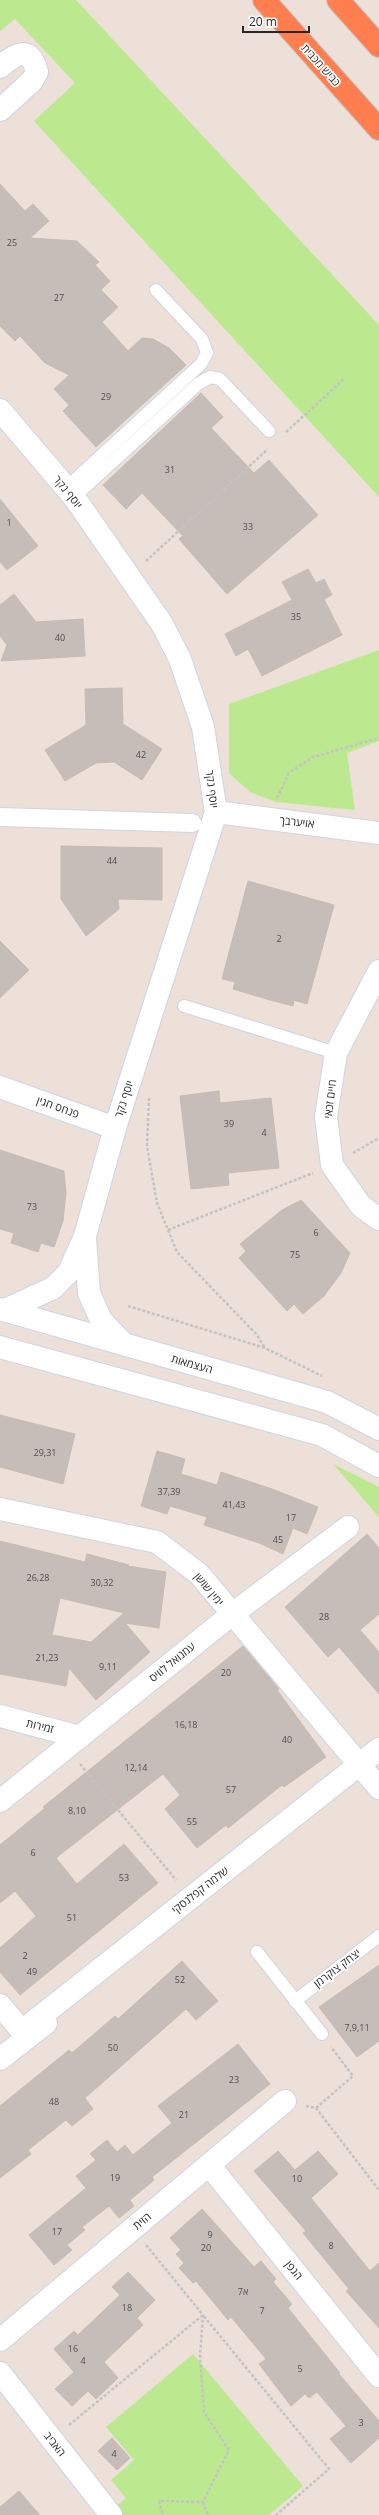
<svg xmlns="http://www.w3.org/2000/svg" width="379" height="2515" font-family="'Open Sans','Noto Sans Hebrew',sans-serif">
<rect width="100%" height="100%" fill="#ece0d8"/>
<path fill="#bce88f" d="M 0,0 L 76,0 L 379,325 L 379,497 L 34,121 L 75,83 L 15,19 L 0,31 Z
M 379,650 L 379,741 L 347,753 L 355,810 L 276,802 L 250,792 L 229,773 L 229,704 Z
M 333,1464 L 379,1487 L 379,1517 Z
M 193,2354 L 303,2486 L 269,2515 L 117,2515 L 112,2510 L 126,2498 L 111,2480 L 134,2460 L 106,2427 Z"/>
<path fill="#c7bdb8" stroke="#c7bcb2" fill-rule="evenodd" d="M 0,184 L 25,211 L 33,204 L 49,221 L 30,238 L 77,241 L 99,262 L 95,265 L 110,281 L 101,290 L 118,307 L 102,322 L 128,351 L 142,338 L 153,339 L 169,348 L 186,365 L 96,447 L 63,411 L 69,405 L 54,389 L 69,375 L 45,363 L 20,336 L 15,341 L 0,326 Z
M 201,393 L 223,417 L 211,428 L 254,473 L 269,460 L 318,515 L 227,594 L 179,539 L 183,536 L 142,493 L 126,509 L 103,485 Z
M 0,499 L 38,546 L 7,570 L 0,562 Z
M 308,569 L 316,583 L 324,579 L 332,595 L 324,599 L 342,635 L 262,676 L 248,649 L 236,656 L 225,634 L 292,600 L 282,582 Z
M 14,594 L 36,622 L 83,619 L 85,656 L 1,661 L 7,645 L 0,636 L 0,605 Z
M 122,688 L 123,724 L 162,749 L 142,780 L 114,762 L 96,763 L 65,781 L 45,750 L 86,725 L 85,689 Z
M 61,846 L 162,848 L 162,900 L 118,899 L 119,909 L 86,936 L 61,899 Z
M 248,881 L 334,905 L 307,1004 L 294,1000 L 293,1006 L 270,1000 L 233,989 L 235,982 L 222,979 Z
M 0,941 L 29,970 L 0,998 Z
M 219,1091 L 220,1103 L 271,1098 L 279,1168 L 228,1173 L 229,1185 L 191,1189 L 180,1096 Z
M 0,1150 L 64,1171 L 66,1193 L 63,1221 L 54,1247 L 41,1243 L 38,1252 L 11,1243 L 14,1233 L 0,1229 Z
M 301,1200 L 350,1253 L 341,1273 L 324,1296 L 303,1314 L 294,1304 L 287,1311 L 239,1258 L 246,1251 L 240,1244 L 282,1210 Z
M 0,1415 L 75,1434 L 63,1484 L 0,1467 Z
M 157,1451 L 185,1459 L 181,1474 L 217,1485 L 221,1472 L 272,1489 L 318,1507 L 307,1534 L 293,1528 L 283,1554 L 259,1543 L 204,1525 L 207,1517 L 170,1506 L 167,1514 L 141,1506 Z
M 367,1534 L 379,1548 L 379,1614 L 360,1630 L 379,1652 L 379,1694 L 339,1647 L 328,1657 L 285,1607 Z
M 0,1541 L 85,1562 L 87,1554 L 129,1565 L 128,1566 L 166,1572 L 159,1628 L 125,1623 L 150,1652 L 96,1700 L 69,1668 L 66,1686 L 0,1674 ZM 60,1598 L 124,1613 L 91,1642 L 52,1635 Z
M 243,1646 L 279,1689 L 277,1690 L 326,1757 L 284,1787 L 282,1785 L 228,1828 L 226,1825 L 197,1848 L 165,1809 L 180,1795 L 163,1774 L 56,1858 L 77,1884 L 124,1844 L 158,1883 L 20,1995 L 0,1972 L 0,1948 L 36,1916 L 15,1891 L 0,1903 L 0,1845 L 45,1808 L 43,1807 Z
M 182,1961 L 218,2001 L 196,2020 L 186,2009 L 85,2098 L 93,2109 L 72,2126 L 66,2120 L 28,2150 L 31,2154 L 0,2178 L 0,2106 L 69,2050 L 72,2053 L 115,2016 L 118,2019 Z
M 379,1965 L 379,2041 L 357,2057 L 319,2007 Z
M 238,2044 L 270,2084 L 152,2177 L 154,2180 L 130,2200 L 134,2206 L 119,2218 L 109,2206 L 82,2227 L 85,2230 L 67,2245 L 72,2250 L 54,2265 L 29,2235 L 86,2188 L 76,2176 L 96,2160 L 90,2154 L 107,2140 L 117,2152 L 125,2145 L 133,2155 L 172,2123 L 158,2106 Z
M 278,2151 L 295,2170 L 318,2151 L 338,2174 L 311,2198 L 370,2271 L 379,2263 L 379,2328 L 346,2291 L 349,2289 L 303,2233 L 306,2231 L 254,2171 Z
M 202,2209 L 254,2267 L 261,2261 L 276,2279 L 273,2282 L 292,2304 L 288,2308 L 340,2373 L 339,2374 L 379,2421 L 379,2438 L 351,2463 L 330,2439 L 346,2426 L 317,2392 L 309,2398 L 305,2394 L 291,2406 L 259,2364 L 266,2359 L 231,2317 L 228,2320 L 196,2281 L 193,2283 L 179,2268 L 184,2263 L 176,2254 L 181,2250 L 170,2238 Z
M 128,2272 L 155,2300 L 137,2318 L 143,2325 L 104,2362 L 118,2378 L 96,2399 L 88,2391 L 72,2406 L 55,2389 L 74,2372 L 54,2349 L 74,2331 L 78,2335 L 120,2295 L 112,2287 Z
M 112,2438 L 130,2458 L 117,2470 L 98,2451 Z
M 19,2491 L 40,2515 L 0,2515 L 0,2507 Z"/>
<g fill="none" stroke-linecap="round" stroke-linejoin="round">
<defs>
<path id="service" d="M 66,488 L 201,364 L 207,353 L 202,339 L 156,290
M 74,497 L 198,384 L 210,377 L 220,379 L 269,431
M 184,1006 L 336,1053
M 257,1952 L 322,2034
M 295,2001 L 379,1936"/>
<path id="pedestrian" d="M 0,817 L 192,823"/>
<path id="minor" d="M 0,67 C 16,53 30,45 37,72 L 32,81 L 0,110
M 0,410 L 74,497 L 162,624 L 180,659 L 203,727 L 216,812 L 115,1128 L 85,1236 L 69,1272 L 53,1288 L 5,1310
M 216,812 L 379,833
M 379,971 L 336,1053 L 326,1117 L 332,1165 L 361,1206 L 379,1219
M 0,1087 L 115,1128
M 85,1239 L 89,1293 L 101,1320 L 124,1344
M 0,1509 L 157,1542 L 199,1574 L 379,1788
M 0,1716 L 80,1737
M 0,1801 L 231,1615 L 348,1527
M 0,2005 L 22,2031
M 0,2059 L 46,2023
M 209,2165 L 379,2376
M 0,2340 L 285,2101"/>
<path id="tertiary" d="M 22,2031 L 379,1749
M 0,2373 L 111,2515"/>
<path id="secondary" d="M 0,1309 L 327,1402 L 379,1429
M 0,1347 L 322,1435 L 379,1466"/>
<path id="motorway" d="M 264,0 L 379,129
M 338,0 L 379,46"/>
</defs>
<use href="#service" stroke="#cdd5e3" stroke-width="14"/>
<use href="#pedestrian" stroke="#cdd5e3" stroke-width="20"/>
<use href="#minor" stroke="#cdd5e3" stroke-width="24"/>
<use href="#tertiary" stroke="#cdd5e3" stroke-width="24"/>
<use href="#secondary" stroke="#cdd5e3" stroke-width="24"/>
<use href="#motorway" stroke="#c3c3c3" stroke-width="24"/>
<path stroke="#c3c3c3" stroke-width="2.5" stroke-dasharray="3 2" stroke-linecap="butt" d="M 286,432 L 345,378
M 146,561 L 268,449
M 277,798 L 289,773 L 313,757 L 379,738
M 149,1098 L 147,1146 L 157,1203 L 177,1252 L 257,1335 L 265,1348
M 353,1153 L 379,1138
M 168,1230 L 313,1173
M 128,1306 L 265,1348 L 322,1376
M 80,1764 L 176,1880
M 306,2106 L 316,2108 L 379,2190
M 316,2108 L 353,2076 L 331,2047
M 146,2245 L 203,2315 L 200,2356 L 204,2412 L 229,2450 L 203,2502 L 159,2501 L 163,2515
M 69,2425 L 203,2315 L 329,2469 L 276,2515
M 203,2502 L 208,2515"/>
<use href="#service" stroke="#fff" stroke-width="12"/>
<use href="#pedestrian" stroke="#fff" stroke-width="18"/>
<use href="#minor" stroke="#fff" stroke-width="22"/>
<use href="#tertiary" stroke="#fff" stroke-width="22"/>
<use href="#secondary" stroke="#fff" stroke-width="22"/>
<use href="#motorway" stroke="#ff7e50" stroke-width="22"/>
</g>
<g text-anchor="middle" stroke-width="3.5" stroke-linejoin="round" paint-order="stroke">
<g font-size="9" fill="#504d4c">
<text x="12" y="246">25</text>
<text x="59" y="301">27</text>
<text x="106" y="400">29</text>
<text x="170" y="473">31</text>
<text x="9" y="526">1</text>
<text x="248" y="530">33</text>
<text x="296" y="620">35</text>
<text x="60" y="641">40</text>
<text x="141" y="758">42</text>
<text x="112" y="864">44</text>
<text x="279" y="942">2</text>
<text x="229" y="1127">39</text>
<text x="264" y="1136">4</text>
<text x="32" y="1210">73</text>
<text x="316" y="1236">6</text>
<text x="295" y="1258">75</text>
<text x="45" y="1456">29,31</text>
<text x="169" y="1495">37,39</text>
<text x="234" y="1508">41,43</text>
<text x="291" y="1521">17</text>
<text x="278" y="1543">45</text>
<text x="38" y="1581">26,28</text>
<text x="102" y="1586">30,32</text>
<text x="324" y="1620">28</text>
<text x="47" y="1661">21,23</text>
<text x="108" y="1670">9,11</text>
<text x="226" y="1676">20</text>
<text x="186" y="1728">16,18</text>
<text x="287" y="1743">40</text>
<text x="136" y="1771">12,14</text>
<text x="231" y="1793">57</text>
<text x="77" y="1814">8,10</text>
<text x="192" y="1825">55</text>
<text x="33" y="1856">6</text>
<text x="124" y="1881">53</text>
<text x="72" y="1921">51</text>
<text x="25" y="1959">2</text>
<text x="32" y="1975">49</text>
<text x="180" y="1983">52</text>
<text x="357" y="2031">7,9,11</text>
<text x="113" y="2051">50</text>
<text x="234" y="2083">23</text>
<text x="54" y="2105">48</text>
<text x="184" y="2118">21</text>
<text x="115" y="2181">19</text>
<text x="297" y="2182">10</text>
<text x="57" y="2235">17</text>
<text x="210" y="2238">9</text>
<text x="331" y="2249">8</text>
<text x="206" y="2251">20</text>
<text x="243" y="2295">7א</text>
<text x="127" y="2311">18</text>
<text x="262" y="2314">7</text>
<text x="73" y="2352">16</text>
<text x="83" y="2364">4</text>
<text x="300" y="2372">5</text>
<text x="361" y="2426">3</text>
<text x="114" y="2457">4</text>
</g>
<g font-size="11" fill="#282828" stroke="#fff">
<text transform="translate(321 65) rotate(48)" y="4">כביש מכבית</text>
<text transform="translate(68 492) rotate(51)" y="4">יוסף נקר</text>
<text transform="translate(212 789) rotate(83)" y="4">יוסף נקר</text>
<text transform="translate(297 822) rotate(7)" y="4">אויערבך</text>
<text transform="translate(124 1099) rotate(-72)" y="4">יוסף נקר</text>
<text transform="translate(330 1099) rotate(-83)" y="4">חיים זכאי</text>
<text transform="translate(58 1107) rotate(20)" y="4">פנחס חגין</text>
<text transform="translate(192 1364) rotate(16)" y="4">העצמאות</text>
<text transform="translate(209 1589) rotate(50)" y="4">ימין שושן</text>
<text transform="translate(172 1662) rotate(-39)" y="4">עמנואל לוויס</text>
<text transform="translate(40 1726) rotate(14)" y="4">זמירות</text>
<text transform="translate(200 1890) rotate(-38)" y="4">שלמה קפלנסקי</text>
<text transform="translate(337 1968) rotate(-37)" y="4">יצחק צוקרמן</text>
<text transform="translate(142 2221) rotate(-40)" y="4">הזית</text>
<text transform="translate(294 2270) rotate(51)" y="4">הגפן</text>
<text transform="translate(55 2444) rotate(52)" y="4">האביב</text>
</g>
</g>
<path d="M243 26v6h66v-6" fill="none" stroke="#282828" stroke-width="2"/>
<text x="249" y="26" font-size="12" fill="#282828" stroke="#ffffff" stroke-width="3" paint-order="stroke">20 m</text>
</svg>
